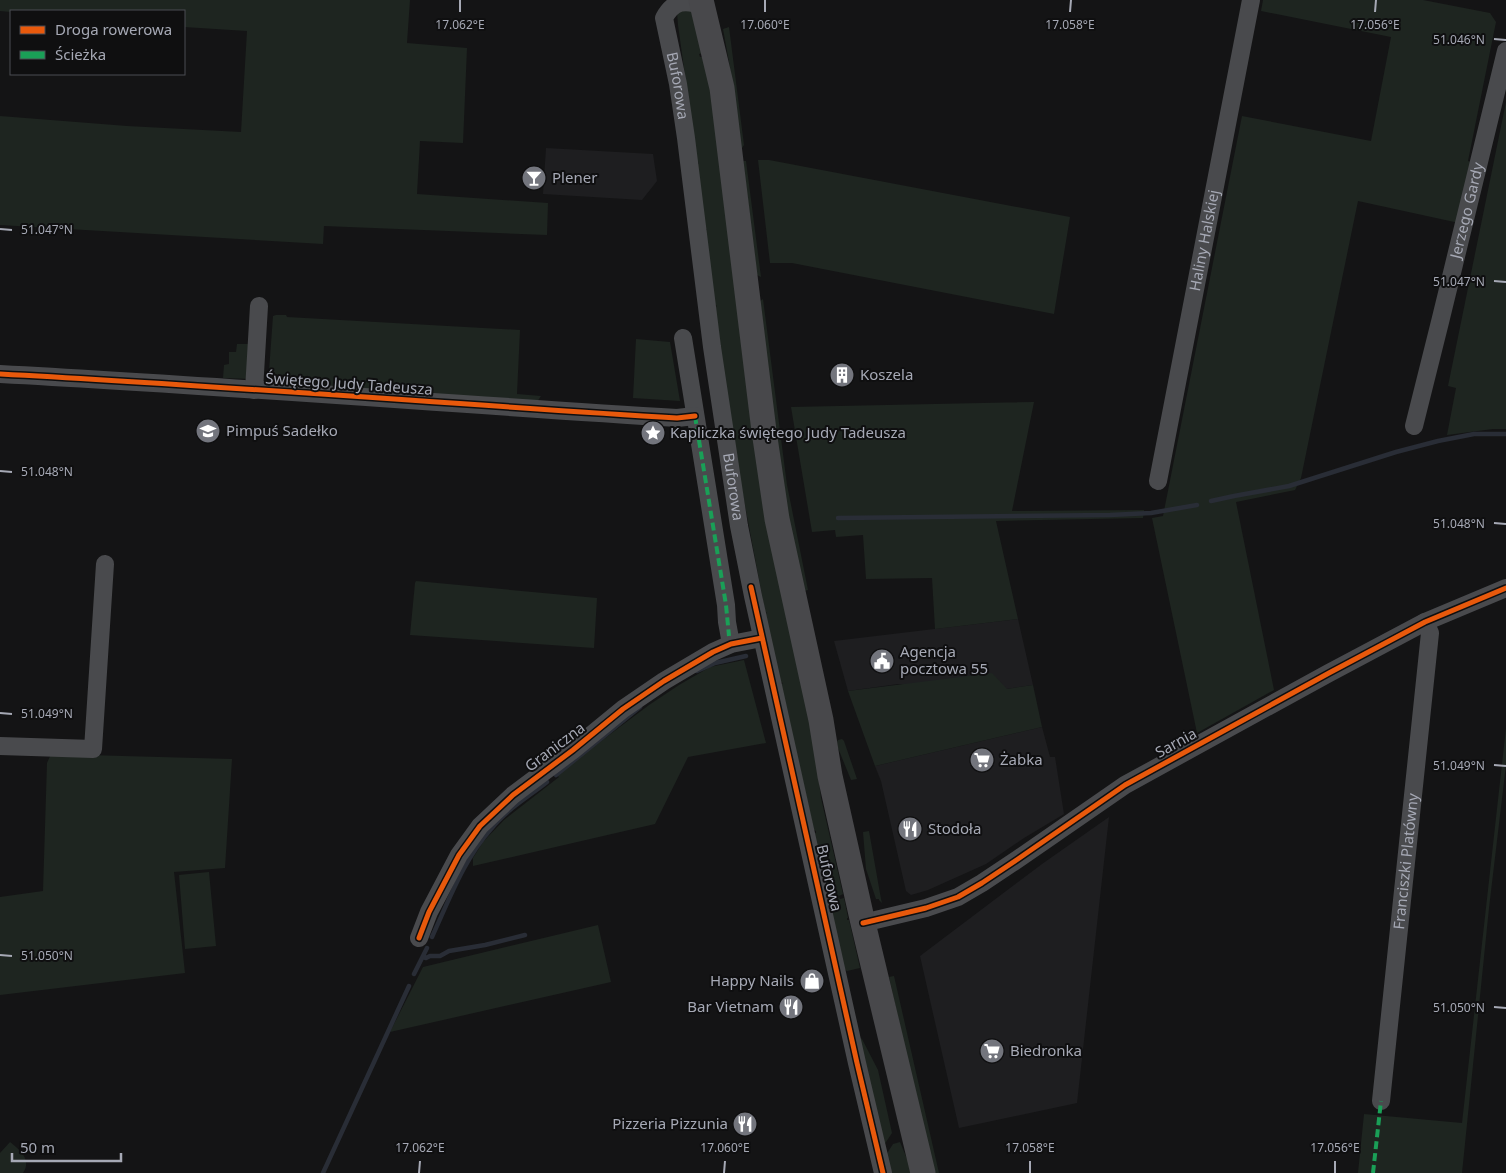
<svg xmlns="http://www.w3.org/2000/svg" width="1506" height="1173" font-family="'Noto Sans',sans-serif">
<rect width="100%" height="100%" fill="#141415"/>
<path fill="#1e1e20" d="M 546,148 L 653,154 L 657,181 L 642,200 L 543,194 Z
M 1018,619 L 1033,685 L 1007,689 L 898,684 L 848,691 L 834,641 Z
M 1042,727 L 1050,757 L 1055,757 L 1064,814 L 1024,838 L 986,864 L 928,890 L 911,895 L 906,891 L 881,781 L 875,766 Z
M 1109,817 L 1077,1103 L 959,1128 L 920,956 L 1042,864 Z"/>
<path fill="#1e2520" d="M 0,0 L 410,0 L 407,43 L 467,48 L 463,143 L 420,141 L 417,194 L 548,203 L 547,235 L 324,226 L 323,244 L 0,225 L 0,116 L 127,126 L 241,132 L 247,31 L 184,27 L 184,11 L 11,12 L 0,11 Z
M 1263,0 L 1423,0 L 1490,13 L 1496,22 L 1468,161 L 1474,163 L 1459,223 L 1358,201 L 1301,478 L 1295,490 L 1236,502 L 1274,690 L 1197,733 L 1152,518 L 1163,516 L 1242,116 L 1371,141 L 1391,37 L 1261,11 Z
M 690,8 L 703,53 L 699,54 L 700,57 L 704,57 L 708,77 L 816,757 L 821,798 L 843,894 L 839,896 L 840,899 L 844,898 L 848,918 L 847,918 L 847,920 L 849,920 L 860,968 L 847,971 L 844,969 L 831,907 L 832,906 L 831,905 L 814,833 L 816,833 L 816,831 L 814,830 L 781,685 L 783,683 L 780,682 L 765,614 L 767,613 L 765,611 L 736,458 L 738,457 L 735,455 L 715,307 L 717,306 L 714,304 L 705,232 L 707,229 L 705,229 L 697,165 L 699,163 L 697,162 L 678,25 L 677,12 Z
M 729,27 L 744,145 L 742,148 L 740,148 L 729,62 L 723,29 Z
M 1506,102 L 1506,429 L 1493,429 L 1447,435 L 1456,388 L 1448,386 Z
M 758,160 L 769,160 L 1070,217 L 1054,314 L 792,263 L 770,263 Z
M 743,161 L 746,161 L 761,277 L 757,275 Z
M 763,299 L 787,485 L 808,590 L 804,591 L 782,486 L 760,301 Z
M 276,315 L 286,315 L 287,317 L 520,330 L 517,394 L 541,396 L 537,402 L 268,385 L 273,316 Z
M 636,339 L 670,342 L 680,401 L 633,398 Z
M 237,344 L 253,344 L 251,379 L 223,378 L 224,365 L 229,364 L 229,352 L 236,352 Z
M 1034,402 L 1012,511 L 1144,510 L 1143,518 L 996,521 L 1018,619 L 935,629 L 932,578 L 866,579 L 863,535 L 836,537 L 835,530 L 812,532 L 791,407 Z
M 416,581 L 597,598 L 594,648 L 410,635 L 415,583 Z
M 744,660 L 766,743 L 688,757 L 655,824 L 473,866 L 473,858 L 483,842 L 504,820 L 559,777 L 556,775 L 649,705 L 679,685 L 710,667 Z
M 992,673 L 1007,689 L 1033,685 L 1042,727 L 875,766 L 848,691 Z
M 1506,728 L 1506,765 L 1489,908 L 1462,1173 L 1358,1173 L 1364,1114 L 1462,1123 Z
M 842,739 L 844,741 L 857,779 L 851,780 L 838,748 L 837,742 L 838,740 Z
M 51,754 L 232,759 L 225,868 L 174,872 L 185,973 L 0,995 L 0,897 L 43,891 L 47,763 Z
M 869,831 L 881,899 L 882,903 L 879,900 L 879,899 L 876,899 L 866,869 L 863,832 Z
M 209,872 L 216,946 L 185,949 L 179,875 Z
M 598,925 L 611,982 L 390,1032 L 423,967 Z
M 894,976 L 939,1173 L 933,1173 L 889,977 Z
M 859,1037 L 862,1039 L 878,1070 L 892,1133 L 884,1145 Z
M 10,1142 C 20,1150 32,1160 23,1173 L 0,1173 L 0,1153 Z
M 900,1142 L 913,1173 L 891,1173 L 886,1155 L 893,1144 Z"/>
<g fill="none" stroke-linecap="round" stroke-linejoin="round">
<path stroke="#292d36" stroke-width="4.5" d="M 1211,501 L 1234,496 L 1289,486 L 1396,452 L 1438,441 L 1474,434 L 1506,434
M 838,518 L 1110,515 L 1151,513 L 1197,505
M 697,671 L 715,663 L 746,656
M 556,775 L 640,707
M 432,937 C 449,900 464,859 491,829 C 506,810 528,797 547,782
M 423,957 L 426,958 L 430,956 L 440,956 L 449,951 L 485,945 L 525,935
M 414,974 L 427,948
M 323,1173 L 409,986"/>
<g stroke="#494a4d" stroke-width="18">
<path id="s1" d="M 703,5 C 684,0 674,0 664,18 L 678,84 L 686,138 L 712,347 L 739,526 L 753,596 L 857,1063 L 883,1173"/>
<path d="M 683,338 L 726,605 L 727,622 L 731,644"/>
<path d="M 0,374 C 226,386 451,404 677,418 L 695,416"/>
<path d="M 254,390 L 259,306"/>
<path id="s2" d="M 1414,426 L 1440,322 L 1506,51"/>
<path id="s3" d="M 1158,481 L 1251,0"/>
<path d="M 0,746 L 93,749 L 105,564"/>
<path d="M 863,923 L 926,908 L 958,897 L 982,883 L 1018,859 L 1125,785 L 1329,673 L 1425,622 L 1506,588"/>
<path d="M 419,938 L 429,912 L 459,855 L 480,826 L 513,795 L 573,750 L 623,709 L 664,681 L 713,652 L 731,644 L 762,638"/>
<path id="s4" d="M 1381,1101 L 1430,633 L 1425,622"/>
</g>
<path stroke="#48484b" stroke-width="25" d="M 701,0 L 722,88 L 764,431 L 777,519 L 821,720 L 830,776 L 863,923 L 923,1173"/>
<path stroke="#1a9f57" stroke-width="4" stroke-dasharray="8 4" stroke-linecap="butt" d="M 695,416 L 726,605 L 729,636
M 1373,1173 L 1381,1101"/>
<defs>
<path id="cycleway" d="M 0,374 C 226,386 451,404 677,418 L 695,416
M 751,587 L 857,1063 L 883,1173
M 863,923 L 926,908 L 958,897 L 982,883 L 1018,859 L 1125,785 L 1329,673 L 1425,622 L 1506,588
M 419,938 L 429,912 L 459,855 L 480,826 L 513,795 L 573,750 L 623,709 L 664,681 L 713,652 L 731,644 L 762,638"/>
</defs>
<use href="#cycleway" stroke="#0f0f10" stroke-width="8"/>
<use href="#cycleway" stroke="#e8590c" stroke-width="5"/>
</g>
<path fill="none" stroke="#a6a9b5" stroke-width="2" d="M 460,12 L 460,0M 765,12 L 765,0M 1070,12 L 1071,0M 1375,12 L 1376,0M 1494,39 L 1506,40M 0,229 L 12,230M 1494,281 L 1506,282M 0,471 L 12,472M 1494,523 L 1506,524M 0,713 L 12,714M 1494,765 L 1506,766M 0,955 L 12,956M 1494,1007 L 1506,1008M 419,1173 L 420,1161M 724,1173 L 725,1161M 1030,1173 L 1030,1161M 1335,1173 L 1335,1161"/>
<defs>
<symbol id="bar-disc" viewBox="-11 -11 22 22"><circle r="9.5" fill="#73757d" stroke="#0f0f10"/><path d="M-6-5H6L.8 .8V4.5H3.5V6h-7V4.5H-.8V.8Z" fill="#fff"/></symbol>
<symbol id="building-disc" viewBox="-11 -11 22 22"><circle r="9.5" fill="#73757d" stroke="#0f0f10"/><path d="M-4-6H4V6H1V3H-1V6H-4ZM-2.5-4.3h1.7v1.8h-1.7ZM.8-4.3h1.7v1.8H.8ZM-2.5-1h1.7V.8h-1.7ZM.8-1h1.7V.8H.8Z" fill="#fff"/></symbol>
<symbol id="school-disc" viewBox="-11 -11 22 22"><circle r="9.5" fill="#73757d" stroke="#0f0f10"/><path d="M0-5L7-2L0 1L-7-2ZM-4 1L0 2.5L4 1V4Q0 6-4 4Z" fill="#fff"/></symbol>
<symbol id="sight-disc" viewBox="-11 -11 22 22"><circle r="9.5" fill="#73757d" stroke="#0f0f10"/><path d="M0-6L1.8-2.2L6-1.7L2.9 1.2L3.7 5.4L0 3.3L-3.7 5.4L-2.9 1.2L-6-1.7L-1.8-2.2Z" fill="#fff"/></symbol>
<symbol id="civic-disc" viewBox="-11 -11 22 22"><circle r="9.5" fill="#73757d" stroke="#0f0f10"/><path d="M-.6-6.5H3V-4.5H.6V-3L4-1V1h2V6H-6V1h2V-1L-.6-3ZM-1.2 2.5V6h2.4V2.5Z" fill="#fff"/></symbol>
<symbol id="supermarket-disc" viewBox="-11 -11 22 22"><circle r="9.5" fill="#73757d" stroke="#0f0f10"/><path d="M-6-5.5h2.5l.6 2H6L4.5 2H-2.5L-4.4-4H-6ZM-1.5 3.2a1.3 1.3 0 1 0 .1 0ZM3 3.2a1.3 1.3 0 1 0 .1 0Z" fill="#fff"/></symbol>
<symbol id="restaurant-disc" viewBox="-11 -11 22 22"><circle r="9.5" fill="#73757d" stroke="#0f0f10"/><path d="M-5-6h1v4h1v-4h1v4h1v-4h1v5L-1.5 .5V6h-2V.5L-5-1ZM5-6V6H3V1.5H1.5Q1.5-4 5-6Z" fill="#fff"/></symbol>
<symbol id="shop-disc" viewBox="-11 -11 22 22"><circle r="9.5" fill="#73757d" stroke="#0f0f10"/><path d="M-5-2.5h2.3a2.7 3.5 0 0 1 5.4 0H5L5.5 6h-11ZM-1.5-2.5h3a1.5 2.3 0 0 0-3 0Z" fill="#fff"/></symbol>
</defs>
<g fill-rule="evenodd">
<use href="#bar-disc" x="520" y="164" width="28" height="28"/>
<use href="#building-disc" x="828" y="361" width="28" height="28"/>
<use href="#school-disc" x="194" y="417" width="28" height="28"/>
<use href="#sight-disc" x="639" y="419" width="28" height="28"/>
<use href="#civic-disc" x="868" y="647" width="28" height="28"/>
<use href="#supermarket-disc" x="968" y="746" width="28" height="28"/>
<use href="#restaurant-disc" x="896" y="815" width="28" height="28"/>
<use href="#shop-disc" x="798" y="967" width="28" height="28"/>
<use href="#restaurant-disc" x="777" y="993" width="28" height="28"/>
<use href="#supermarket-disc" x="978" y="1037" width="28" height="28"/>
<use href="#restaurant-disc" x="731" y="1110" width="28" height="28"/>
</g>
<g text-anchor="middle" stroke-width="4" stroke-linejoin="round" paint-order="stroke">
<g font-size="15" fill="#a6a9b5" stroke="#0f0f10">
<text dy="5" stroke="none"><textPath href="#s1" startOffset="115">Buforowa</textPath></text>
<text dy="5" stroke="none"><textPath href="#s2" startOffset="222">Jerzego Gardy</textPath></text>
<text dy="5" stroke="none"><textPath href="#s3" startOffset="245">Haliny Halskiej</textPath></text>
<text transform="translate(349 384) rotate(4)" y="5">Świętego Judy Tadeusza</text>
<text dy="5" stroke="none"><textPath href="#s1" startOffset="520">Buforowa</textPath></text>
<text transform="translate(1176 743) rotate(-29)" y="5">Sarnia</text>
<text transform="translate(555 747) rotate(-37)" y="5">Graniczna</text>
<text dy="5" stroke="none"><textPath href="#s4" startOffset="241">Franciszki Platówny</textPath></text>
<text transform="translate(829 878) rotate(77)" y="5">Buforowa</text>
</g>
<g font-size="15" fill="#a6a9b5" stroke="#0f0f10" text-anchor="start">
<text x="552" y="183">Plener</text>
<text x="860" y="380">Koszela</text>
<text x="226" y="436">Pimpuś Sadełko</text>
<text x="670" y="438">Kapliczka świętego Judy Tadeusza</text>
<text x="900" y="657">Agencja<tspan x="900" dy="17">pocztowa 55</tspan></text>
<text x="1000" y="765">Żabka</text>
<text x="928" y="834">Stodoła</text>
<text x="794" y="986" text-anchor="end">Happy Nails</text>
<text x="774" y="1012" text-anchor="end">Bar Vietnam</text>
<text x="1010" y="1056">Biedronka</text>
<text x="728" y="1129" text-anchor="end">Pizzeria Pizzunia</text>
</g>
</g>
<g font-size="12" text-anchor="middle" fill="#a6a9b5" stroke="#0f0f10" stroke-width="4" stroke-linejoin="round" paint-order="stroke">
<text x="460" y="29">17.062°E</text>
<text x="765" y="29">17.060°E</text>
<text x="1070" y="29">17.058°E</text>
<text x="1375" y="29">17.056°E</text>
<text x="1459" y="44">51.046°N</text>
<text x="47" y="234">51.047°N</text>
<text x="1459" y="286">51.047°N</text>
<text x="47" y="476">51.048°N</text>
<text x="1459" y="528">51.048°N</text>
<text x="47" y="718">51.049°N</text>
<text x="1459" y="770">51.049°N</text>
<text x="47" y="960">51.050°N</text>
<text x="1459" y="1012">51.050°N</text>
<text x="420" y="1152">17.062°E</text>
<text x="725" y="1152">17.060°E</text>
<text x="1030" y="1152">17.058°E</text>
<text x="1335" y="1152">17.056°E</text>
</g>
<rect x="10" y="10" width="175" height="65" fill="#0f0f10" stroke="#4b4d52"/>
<rect x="20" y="26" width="25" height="8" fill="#e8590c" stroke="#4b4d52"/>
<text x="55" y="35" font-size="15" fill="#a6a9b5">Droga rowerowa</text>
<rect x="20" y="51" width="25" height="8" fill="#1a9f57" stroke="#4b4d52"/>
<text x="55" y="60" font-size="15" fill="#a6a9b5">Ścieżka</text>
<path d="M12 1153v8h109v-8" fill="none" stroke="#a6a9b5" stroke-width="2.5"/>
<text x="20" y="1153" font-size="15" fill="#a6a9b5" stroke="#0f0f10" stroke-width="4" paint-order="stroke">50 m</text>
</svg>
